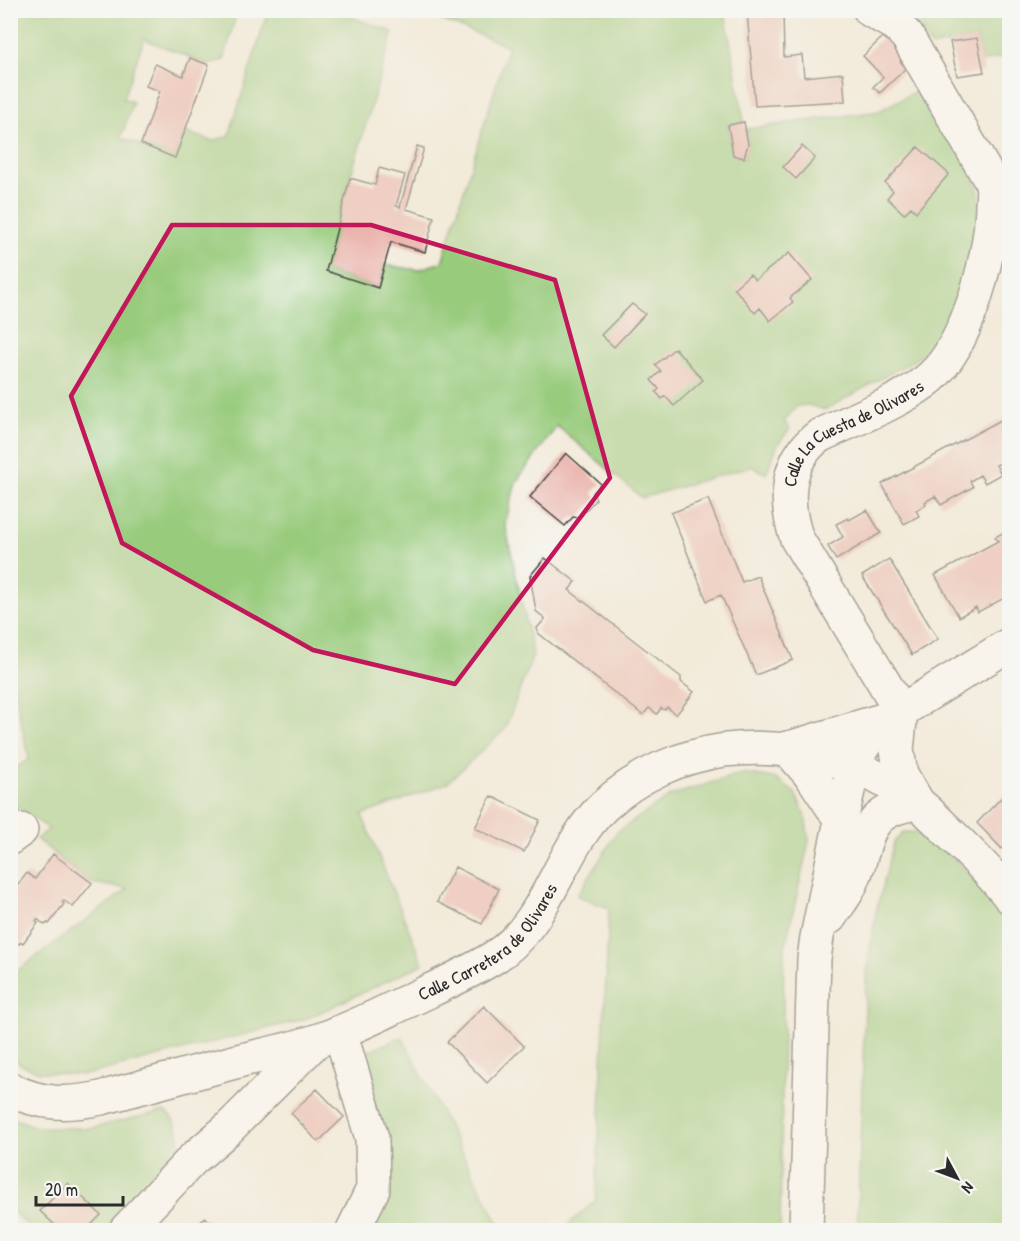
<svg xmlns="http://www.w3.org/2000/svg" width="1020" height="1241" font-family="'Patrick Hand',sans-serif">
<rect width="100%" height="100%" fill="#f6f6f2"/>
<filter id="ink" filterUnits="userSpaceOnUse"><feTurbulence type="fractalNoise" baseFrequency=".0167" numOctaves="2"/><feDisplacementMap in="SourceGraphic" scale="12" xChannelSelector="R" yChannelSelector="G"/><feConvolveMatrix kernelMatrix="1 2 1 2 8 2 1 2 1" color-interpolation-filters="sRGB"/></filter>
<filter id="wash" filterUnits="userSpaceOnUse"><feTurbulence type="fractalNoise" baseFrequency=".008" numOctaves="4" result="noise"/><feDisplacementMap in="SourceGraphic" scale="24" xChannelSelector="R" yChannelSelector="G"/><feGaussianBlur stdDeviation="1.35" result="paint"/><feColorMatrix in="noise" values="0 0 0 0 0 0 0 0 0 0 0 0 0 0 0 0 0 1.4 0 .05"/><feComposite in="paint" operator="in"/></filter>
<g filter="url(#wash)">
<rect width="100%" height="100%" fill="#f3ebda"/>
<path fill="#98cb7b" stroke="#627b53" stroke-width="1.5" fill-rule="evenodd" d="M 11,11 L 237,11 L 224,60 L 209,65 L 144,39 L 123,99 L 133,102 L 121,138 L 175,157 L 185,132 L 212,141 L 229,136 L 268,11 L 334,11 L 393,32 L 338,219 L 340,220 L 326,271 L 378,288 L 384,265 L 418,270 L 442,262 L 508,46 L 419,11 L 725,11 L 744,122 L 728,125 L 733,155 L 744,158 L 748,144 L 746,129 L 879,111 L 929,84 L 948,128 L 944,133 L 969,162 L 979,193 L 980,233 L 957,313 L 935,344 L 918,358 L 825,410 L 808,405 L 797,406 L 784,421 L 790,429 L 778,444 L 766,474 L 751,466 L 642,498 L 557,426 L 516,482 L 505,524 L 533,655 L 505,729 L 447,783 L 362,815 L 423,964 L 308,1018 L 85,1075 L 39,1072 L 20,1064 L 11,1056 L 10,976 L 128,889 L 92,883 L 36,839 L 49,829 L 16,806 L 11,810 L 11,771 L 29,759 L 10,671 ZM 632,304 L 645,314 L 614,347 L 602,335 Z
M 911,11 L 1009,11 L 1009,55 L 982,62 L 977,38 L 931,47 Z
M 742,773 L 774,778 L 795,793 L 805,815 L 809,841 L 784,952 L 780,1230 L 562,1230 L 596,1200 L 609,908 L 577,896 L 617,832 L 670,796 Z
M 904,832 L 916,832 L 930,844 L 937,841 L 990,896 L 1009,929 L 1009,1230 L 857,1230 L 866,977 L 876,912 L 894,842 Z
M 402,1037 L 502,1230 L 363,1230 L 358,1055 Z
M 164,1111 C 181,1122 179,1139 180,1157 L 113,1230 L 32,1230 L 11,1210 L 10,1117 L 40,1128 L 91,1128 Z"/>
<g id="blocks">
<path fill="#eaaea6" d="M 783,10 L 784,57 L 802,55 L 804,77 L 843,73 L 845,101 L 755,106 L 747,12 Z
M 887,33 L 908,55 L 900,61 L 906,68 L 880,93 L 873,87 L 883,77 L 863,56 Z
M 977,38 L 984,72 L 957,76 L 950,42 Z
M 190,58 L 209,65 L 175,158 L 141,144 L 160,91 L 146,86 L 155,64 L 183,76 Z
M 744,122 L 748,144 L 744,158 L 733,155 L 728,125 Z
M 417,146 L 424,148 L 406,209 L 434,217 L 425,252 L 391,242 L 378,288 L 326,271 L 350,178 L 375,185 L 379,168 L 405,175 L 396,206 L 400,207 Z
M 802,146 L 815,158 L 796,179 L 783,167 Z
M 918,147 L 949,174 L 916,212 L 911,207 L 904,214 L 887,198 L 893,191 L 885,183 Z
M 789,253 L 812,280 L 790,298 L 793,302 L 770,321 L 760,308 L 755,313 L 734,288 L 750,274 L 755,280 Z
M 632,304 L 645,314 L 614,347 L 601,335 Z
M 675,348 L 703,380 L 674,406 L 665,396 L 662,399 L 656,392 L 659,389 L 651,380 L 661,371 L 655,365 Z
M 1010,415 L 1010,449 L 1003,453 L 1007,460 L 996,465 L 1001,474 L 985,483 L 980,475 L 970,481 L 973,487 L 941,505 L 935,496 L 925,502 L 926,505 L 916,510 L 919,516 L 904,524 L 882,484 Z
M 566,453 L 601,484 L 593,493 L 596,499 L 579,518 L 573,517 L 565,526 L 530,497 Z
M 708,499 L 742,582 L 758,576 L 793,660 L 756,675 L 721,595 L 707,601 L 671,513 Z
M 867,510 L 881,533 L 836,560 L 828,546 L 843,537 L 836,524 L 848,518 L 849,520 Z
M 1010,529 L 1010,584 L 1007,585 L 1010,595 L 978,612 L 976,607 L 959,617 L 935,575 L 998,541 L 995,537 Z
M 545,558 L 576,582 L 569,590 L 681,677 L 681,682 L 694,692 L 676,715 L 667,707 L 665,710 L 661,708 L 657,714 L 649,708 L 643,715 L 538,633 L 537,628 L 545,619 L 536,611 L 530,576 Z
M 889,559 L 938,639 L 912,655 L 862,576 Z
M 1004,795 L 1008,798 L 1010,796 L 1010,842 L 1002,849 L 977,823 Z
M 491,796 L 540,820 L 524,852 L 475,828 Z
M 53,854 L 92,883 L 73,907 L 63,900 L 62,902 L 64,904 L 49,924 L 47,923 L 45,925 L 37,919 L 36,921 L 38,923 L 23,943 L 21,942 L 19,944 L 12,939 L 10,940 L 10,895 L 27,873 L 35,879 Z
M 455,867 L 499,889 L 482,924 L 437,902 Z
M 484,1006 L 524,1046 L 487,1083 L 447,1042 Z
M 317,1089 L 344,1117 L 318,1142 L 291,1113 Z
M 68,1183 L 101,1215 L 86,1230 L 60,1230 L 40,1211 Z
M 205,1217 L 219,1230 L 192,1230 Z"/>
</g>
</g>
<g filter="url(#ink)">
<use href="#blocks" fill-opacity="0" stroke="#494845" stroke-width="1.5"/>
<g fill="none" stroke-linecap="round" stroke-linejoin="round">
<defs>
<g id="minor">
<path d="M 870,10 L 896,25 L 907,36 L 993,185"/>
<path id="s1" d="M 901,711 L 797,539 C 784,502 785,461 819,436 C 854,419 894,405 925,382 C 962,355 982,283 989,239 C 992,222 992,203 993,185"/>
<path d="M 901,711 L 897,750 L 901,774 L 918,803"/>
<path d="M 787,748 L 813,778 L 841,820"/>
<path d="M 789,748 L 889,718"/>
<path d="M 10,838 L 21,830"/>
<path d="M 830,917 C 836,907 845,897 850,886 C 871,844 857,811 918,803"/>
<path d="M 340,1032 L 372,1138 L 373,1189 L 353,1230"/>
<path id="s2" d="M 10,1089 C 40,1105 68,1105 101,1098 C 148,1085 195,1073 242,1060 C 267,1054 292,1049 316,1041 C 347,1031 376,1016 406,1002 C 435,988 465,975 493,958 C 549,924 558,849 604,806 C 637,775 681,756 725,750 C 794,742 864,761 919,804 C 933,815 945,829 958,841 C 976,859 995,877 1010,897"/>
<path d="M 126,1230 L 193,1159 L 228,1129 L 314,1043"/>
<path d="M 806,1230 L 814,959 L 817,937 L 841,820 L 854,766 L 860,751 L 872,734 L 901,711 L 1010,644"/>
</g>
</defs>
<use href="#minor" stroke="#494845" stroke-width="36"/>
<use href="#minor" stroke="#fff" stroke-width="33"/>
</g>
</g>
<path d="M0 0H1020V1241H0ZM 172,225 L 371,225 L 555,280 L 610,478 L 455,684 L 313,650 L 122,543 L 71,396 Z" fill="#f3ebda" fill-opacity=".55" fill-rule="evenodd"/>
<path fill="none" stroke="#c2185b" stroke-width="4.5" stroke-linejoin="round" d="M 172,225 L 371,225 L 555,280 L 610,478 L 455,684 L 313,650 L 122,543 L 71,396 Z"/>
<g text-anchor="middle" stroke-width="6" stroke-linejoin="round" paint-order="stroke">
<g font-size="18" fill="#2b2b2b" stroke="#f6f6f2">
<text dy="6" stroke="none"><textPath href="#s1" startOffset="342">Calle La Cuesta de Olivares</textPath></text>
<text dy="6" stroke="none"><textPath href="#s2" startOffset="518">Calle Carretera de Olivares</textPath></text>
</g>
</g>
<rect width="1020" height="1241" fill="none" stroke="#f6f6f2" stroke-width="36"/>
<g transform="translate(957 1178) rotate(131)" stroke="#f6f6f2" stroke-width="4.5" paint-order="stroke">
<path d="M0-4.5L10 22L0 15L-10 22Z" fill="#2b2b2b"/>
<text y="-9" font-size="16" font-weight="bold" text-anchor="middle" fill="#2b2b2b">N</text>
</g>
<path d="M36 1196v9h87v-9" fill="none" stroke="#2b2b2b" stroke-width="3"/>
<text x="45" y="1196" font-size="18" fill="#2b2b2b" stroke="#f6f6f2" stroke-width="4.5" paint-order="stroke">20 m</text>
</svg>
